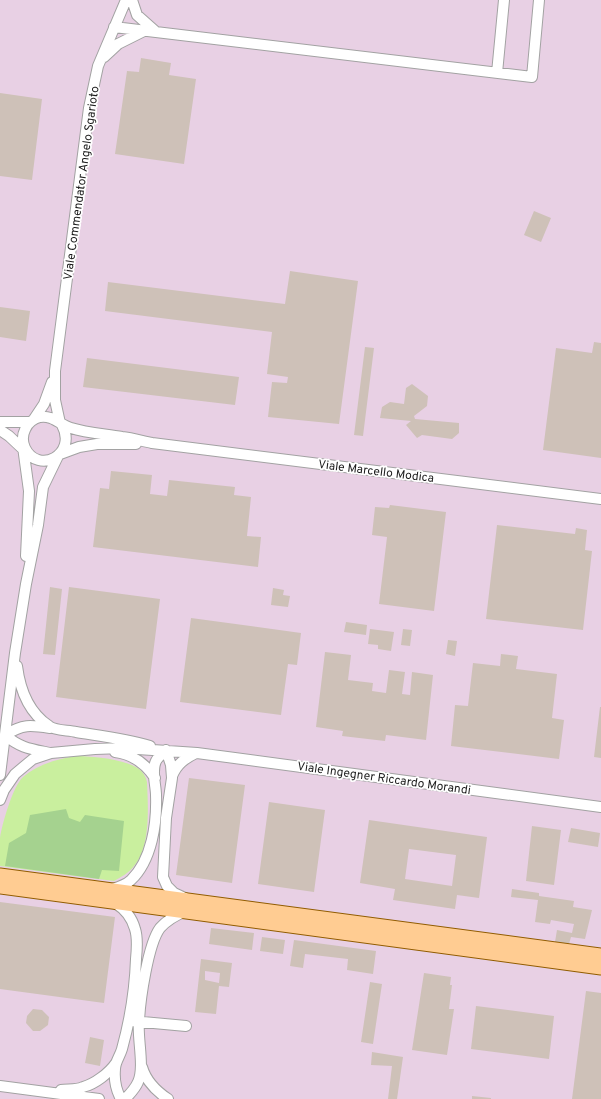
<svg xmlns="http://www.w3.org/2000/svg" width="601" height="1099" font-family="Overpass,sans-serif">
<rect width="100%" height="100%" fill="#eee8df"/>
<path fill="#e8d0e4" d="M 0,0 L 601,0 L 601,1099 L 0,1099 Z"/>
<path fill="#c9ef9e" d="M 75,756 C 92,756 125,759 139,769 C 143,772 146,777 147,782 C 148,806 151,847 134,866 C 129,873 121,877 114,881 L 0,866 C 0,856 0,847 0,838 C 2,824 13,786 23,777 C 37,765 57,759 75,756 Z"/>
<path fill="#a5d28f" d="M 66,809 L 69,818 L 80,822 L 85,815 L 124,821 L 119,871 L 102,870 L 99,879 L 5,866 L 9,843 L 26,833 L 30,815 Z"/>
<path fill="#cec1b8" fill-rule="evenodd" d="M 141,58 L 171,63 L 169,75 L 196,79 L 184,164 L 115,154 L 127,71 L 139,72 Z
M 0,93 L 42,99 L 32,180 L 0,176 Z
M 534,211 L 551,218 L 541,242 L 524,235 Z
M 290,271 L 358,281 L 339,424 L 268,417 L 272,382 L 287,383 L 288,377 L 267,374 L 272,332 L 105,311 L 108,282 L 285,304 Z
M 0,307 L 30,311 L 26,341 L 0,337 Z
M 594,342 L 601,343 L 601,458 L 543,450 L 556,348 L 592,353 Z
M 365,347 L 374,348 L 363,436 L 354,435 Z
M 87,358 L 239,377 L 235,405 L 83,387 Z
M 412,384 L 428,396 L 427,406 L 414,416 L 415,419 L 459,423 L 459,433 L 452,439 L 422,435 L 417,438 L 406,425 L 411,421 L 380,418 L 382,407 L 390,402 L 404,404 L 406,388 Z
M 111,471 L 152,475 L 150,494 L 167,496 L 169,480 L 235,487 L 234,495 L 251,497 L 247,536 L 261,537 L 258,567 L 93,547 L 100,488 L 109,489 Z
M 390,505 L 446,512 L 434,611 L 379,604 L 387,537 L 372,535 L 375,507 L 389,508 Z
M 497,525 L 575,534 L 576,528 L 587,530 L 585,550 L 592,551 L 583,630 L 486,619 Z
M 50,587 L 62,589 L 55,655 L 43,654 Z
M 69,587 L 160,599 L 146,709 L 56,697 Z
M 273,588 L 284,590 L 283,595 L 290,596 L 288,607 L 271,605 Z
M 191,618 L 301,633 L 297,665 L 288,664 L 281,715 L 180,702 Z
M 346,622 L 367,625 L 366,635 L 344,632 Z
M 370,629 L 394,632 L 391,651 L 378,649 L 378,645 L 368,644 Z
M 403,629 L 412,630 L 410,646 L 401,645 Z
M 448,640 L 457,641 L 455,656 L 446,654 Z
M 325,652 L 351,655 L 348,680 L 373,683 L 372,691 L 386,693 L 389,670 L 405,672 L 402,694 L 410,695 L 412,672 L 433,675 L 426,740 L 386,735 L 385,741 L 342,736 L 343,731 L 316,727 Z
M 501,654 L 518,656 L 516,669 L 557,674 L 552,718 L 564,720 L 559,759 L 451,746 L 455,705 L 468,706 L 473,663 L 500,666 Z
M 600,707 L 601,707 L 601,758 L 594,757 Z
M 189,778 L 245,785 L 232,883 L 176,875 Z
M 269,802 L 325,810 L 314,892 L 258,884 Z
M 369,820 L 487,837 L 479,898 L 457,895 L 455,909 L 393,900 L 395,889 L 360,883 ZM 409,849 L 456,855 L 452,886 L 405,879 Z
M 532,826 L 561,830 L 554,885 L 526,881 Z
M 571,828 L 600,833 L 598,847 L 568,842 Z
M 512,889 L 539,893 L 539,896 L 574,901 L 573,907 L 592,910 L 585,939 L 571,937 L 569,944 L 555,942 L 557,930 L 572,933 L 574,924 L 551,920 L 550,924 L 535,922 L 538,900 L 511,897 Z
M 0,902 L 115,917 L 104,1003 L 0,989 Z
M 211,928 L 254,933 L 252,950 L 209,944 Z
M 262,937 L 285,940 L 283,954 L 260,951 Z
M 294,940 L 376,951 L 373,974 L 347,970 L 348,959 L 305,954 L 303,968 L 290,966 Z
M 201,959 L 232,963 L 229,987 L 219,986 L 216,1014 L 195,1012 ZM 205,971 L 220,973 L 219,983 L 205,980 Z
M 424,973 L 451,977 L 450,985 L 452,985 L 449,1009 L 454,1009 L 447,1055 L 412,1050 Z
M 370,982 L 382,984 L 373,1044 L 361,1042 Z
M 586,991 L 601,993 L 601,1099 L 572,1099 Z
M 476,1006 L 554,1016 L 549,1059 L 471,1049 Z
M 33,1009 L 42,1010 L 49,1017 L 48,1025 L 40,1031 L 33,1031 L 26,1023 L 27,1016 Z
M 90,1037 L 104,1040 L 100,1066 L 85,1063 Z
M 372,1052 L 403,1057 L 397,1099 L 388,1099 L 392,1066 L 371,1065 Z
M 472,1096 L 491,1098 L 491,1099 L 472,1099 Z"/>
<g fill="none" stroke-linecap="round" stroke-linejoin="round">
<defs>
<path id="minor" d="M 132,0 L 137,15 L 155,31
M 114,27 L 532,77 L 539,0
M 104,57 L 118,44 L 144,31
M 497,73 L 504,0
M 34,419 L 44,404 L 52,382
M 0,422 L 30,422
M 60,423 L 55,400 L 55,371 L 89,108 L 98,66 L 126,0
M 62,425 C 78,455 38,475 25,448 C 19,435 27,420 40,417 C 53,415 60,425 71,428 C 87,433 105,434 122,437 C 132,438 142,441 152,443 L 601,499
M 0,430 L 9,436 L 26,452
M 23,447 L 29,491 L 26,556
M 60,454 L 79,447 L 97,444 L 136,444
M 17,666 C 20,690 28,712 49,726 C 55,731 68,730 76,732 C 101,736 126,739 150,746
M 50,728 C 30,725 23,724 5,735 C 20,748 31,749 50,753
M 166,750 L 171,765 L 172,778 L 166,818 L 163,877 L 167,886 L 174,893 L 185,898
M 115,752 C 132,754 145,763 155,778
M 0,775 L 15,653 L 26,584 L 38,525 L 43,487 L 58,456
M 172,776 C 177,764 184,759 196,753
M 0,800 L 4,790 L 15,774 L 33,759 L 51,753 L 95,749 L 123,748 L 197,753 L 601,807
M 112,889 C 119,887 126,885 131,880 C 152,860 157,823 156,795 C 156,785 151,771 156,761 C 158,757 163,753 166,750
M 115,903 C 125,909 132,918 135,929 C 138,938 137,949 136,959 C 135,989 130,1020 122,1049 C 120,1056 115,1062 115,1069 C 114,1080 116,1090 121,1099
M 132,1021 L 186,1026
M 142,1067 C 146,1081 156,1091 168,1099
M 0,1086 L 99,1099
M 61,1090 C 68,1089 77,1090 83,1087 C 95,1084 109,1073 116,1063
M 125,1099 C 130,1094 135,1089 138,1082 C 145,1067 137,1038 139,1021 C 140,1000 148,944 160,928 C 167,920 176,915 186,911"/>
<path id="major" d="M 0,875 L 601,955
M 0,887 L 601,968"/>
</defs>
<use href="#minor" stroke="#a2a2a2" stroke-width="12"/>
<use href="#major" stroke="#915c00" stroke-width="15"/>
<use href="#minor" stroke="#fff" stroke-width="10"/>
<use href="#major" stroke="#ffcc92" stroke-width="13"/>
</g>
<g text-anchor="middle" stroke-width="3.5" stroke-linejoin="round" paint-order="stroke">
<g font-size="12" fill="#1b1b1b" stroke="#fff">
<text transform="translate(81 183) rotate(-82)" y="4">Viale Commendator Angelo Sgarioto</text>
<text transform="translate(376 471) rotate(7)" y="4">Viale Marcello Modica</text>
<text transform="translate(384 778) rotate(8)" y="4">Viale Ingegner Riccardo Morandi</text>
</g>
</g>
</svg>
